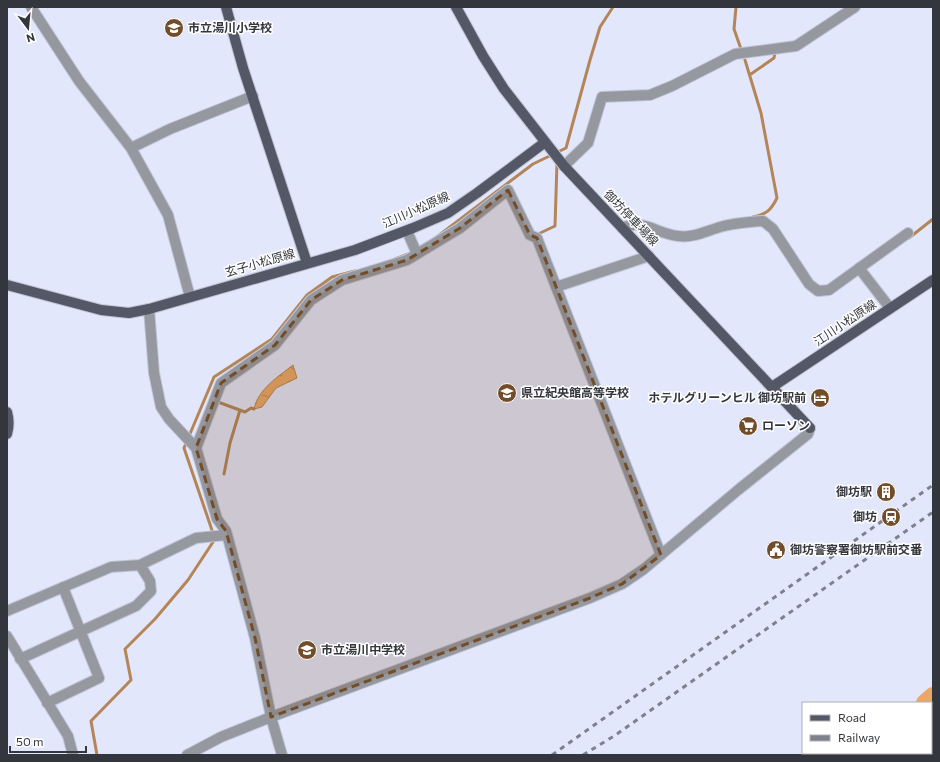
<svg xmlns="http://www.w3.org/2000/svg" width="940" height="762" font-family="Commissioner,'Noto Sans JP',sans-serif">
<defs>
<pattern id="water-ripples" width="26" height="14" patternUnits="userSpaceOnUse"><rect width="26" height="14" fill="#eba765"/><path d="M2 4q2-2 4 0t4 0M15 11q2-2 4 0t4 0" fill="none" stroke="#bf8954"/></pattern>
</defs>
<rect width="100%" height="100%" fill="#e3e7fb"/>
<path fill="url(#water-ripples)" stroke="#b48559" d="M 293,365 L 297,378 L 276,388 L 262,407 L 254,409 C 258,389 279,376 293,365 Z"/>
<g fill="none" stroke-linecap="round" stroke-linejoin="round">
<path stroke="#b48559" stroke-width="3" d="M 736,7 L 734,29 L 741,49
M 745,60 L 761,113 L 777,198 C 771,210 767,214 753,217
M 751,74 L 774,58 L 775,52
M 536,235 L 555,226 L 557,163
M 909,238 L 933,219
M 434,239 L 533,164 L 566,148 L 590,60 L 600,27 L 613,7
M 395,259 L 411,253
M 218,402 L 245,412 L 251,408 L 254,409
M 224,474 L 230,443 L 240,410
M 97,755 L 91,721 L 131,680 L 125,649 L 155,619 L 188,580 L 215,539 L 184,448 L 214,377 L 272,339 L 307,295 L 332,277 L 355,271"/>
<path stroke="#eba765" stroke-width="18" d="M 925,703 L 933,696
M 889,755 L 890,753"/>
<defs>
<path id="minor" d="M 31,7 L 79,81 L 131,148 L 168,215 L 190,297
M 131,148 L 170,129 L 253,96
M 564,166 L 588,143 L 602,97 L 650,95 L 672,86 L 735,54 L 796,46 L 855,7
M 622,228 C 643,218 657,234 678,236 C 692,238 704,232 717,228 C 732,223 748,222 763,221 L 773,229 L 809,284 L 818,291 L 829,290 L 908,233
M 407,231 L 417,254
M 859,268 L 890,308
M 556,287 L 649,256
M 149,309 L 154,373 L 161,407 L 169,419 L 196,448 L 217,519 L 226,531 L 255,638 L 271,717 L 282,755
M 196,448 L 221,383 L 275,345 L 311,300 L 342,280 L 407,260 L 460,228 L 508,190 L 530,235 L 537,238 L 661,555
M 140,565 L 196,538 L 226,535
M 7,611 L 111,567 L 140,565 L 150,581 L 151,591 L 136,606 L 20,659
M 7,636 L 68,736 L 73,755
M 47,703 L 99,678 L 63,587
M 931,710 L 933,708
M 187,755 L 221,737 L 271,717 L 590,598 L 622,584 L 644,569 L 738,490 L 808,434 L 810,428
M 903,755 L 904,753"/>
<path id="major" d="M 226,7 L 243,68 L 307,263
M 456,7 L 483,56 L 504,89 L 564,166 L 810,428
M 7,285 L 101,310 L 129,313 L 149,309 L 355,250 L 413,228 L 448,213 L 477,193 L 544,143
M 772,387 L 933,280
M 7,412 C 9,419 9,427 7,434"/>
</defs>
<use href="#minor" stroke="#c0c4d5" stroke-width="12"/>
<use href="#major" stroke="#c0c4d5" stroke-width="12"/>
<use href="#minor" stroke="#9698a0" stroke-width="10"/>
<use href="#major" stroke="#545765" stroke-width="10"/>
<path stroke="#7d808d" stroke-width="3" stroke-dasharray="5 5" stroke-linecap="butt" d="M 552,755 L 933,485
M 583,755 L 614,736 L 933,512"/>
</g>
<path fill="#724d29" fill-opacity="0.2" stroke="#724d29" stroke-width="3" stroke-dasharray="8 5" stroke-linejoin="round" d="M 508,190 L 530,235 L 537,238 L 661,555 L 622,584 L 590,598 L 271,717 L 255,638 L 226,531 L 217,519 L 196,448 L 221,383 L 275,345 L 311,300 L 342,280 L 407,260 L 460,228 Z"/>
<defs>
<symbol id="school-disc" viewBox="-11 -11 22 22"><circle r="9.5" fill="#724d29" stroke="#fff"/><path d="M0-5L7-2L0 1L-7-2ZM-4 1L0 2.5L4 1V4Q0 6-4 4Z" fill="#fff"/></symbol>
<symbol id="hotel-disc" viewBox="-11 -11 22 22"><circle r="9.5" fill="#724d29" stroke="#fff"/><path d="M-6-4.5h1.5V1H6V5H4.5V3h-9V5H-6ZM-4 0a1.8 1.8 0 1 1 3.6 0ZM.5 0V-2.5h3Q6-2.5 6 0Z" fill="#fff"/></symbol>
<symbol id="supermarket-disc" viewBox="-11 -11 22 22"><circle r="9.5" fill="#724d29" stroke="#fff"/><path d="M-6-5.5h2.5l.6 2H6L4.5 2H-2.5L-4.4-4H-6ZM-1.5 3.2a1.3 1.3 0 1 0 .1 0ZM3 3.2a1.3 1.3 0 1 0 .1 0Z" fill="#fff"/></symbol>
<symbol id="building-disc" viewBox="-11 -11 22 22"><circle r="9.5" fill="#724d29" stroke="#fff"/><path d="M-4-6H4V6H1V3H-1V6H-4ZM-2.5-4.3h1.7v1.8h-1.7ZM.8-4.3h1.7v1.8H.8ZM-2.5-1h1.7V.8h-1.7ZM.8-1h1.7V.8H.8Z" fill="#fff"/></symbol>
<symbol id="station-disc" viewBox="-11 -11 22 22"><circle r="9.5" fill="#724d29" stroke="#fff"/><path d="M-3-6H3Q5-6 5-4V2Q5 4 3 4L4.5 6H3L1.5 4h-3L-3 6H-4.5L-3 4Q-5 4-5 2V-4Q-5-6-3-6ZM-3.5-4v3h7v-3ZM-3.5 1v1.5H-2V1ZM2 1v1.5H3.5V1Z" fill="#fff"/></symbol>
<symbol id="civic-disc" viewBox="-11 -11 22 22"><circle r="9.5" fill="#724d29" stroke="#fff"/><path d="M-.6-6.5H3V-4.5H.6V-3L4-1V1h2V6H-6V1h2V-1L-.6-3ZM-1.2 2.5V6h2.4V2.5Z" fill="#fff"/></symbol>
</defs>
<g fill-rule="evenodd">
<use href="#school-disc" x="163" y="17" width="22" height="22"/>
<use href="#school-disc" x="496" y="382" width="22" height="22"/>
<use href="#hotel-disc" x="809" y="387" width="22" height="22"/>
<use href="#supermarket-disc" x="737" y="415" width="22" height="22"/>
<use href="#building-disc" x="875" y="481" width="22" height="22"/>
<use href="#station-disc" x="880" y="506" width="22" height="22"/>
<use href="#civic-disc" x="765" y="539" width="22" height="22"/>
<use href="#school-disc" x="296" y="639" width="22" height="22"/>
</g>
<g text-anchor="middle" stroke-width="3" stroke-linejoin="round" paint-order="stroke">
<g font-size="12" font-weight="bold" fill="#34363d" stroke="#fff" text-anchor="start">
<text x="188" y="32">市立湯川小学校</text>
<text x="521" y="397">県立紀央館高等学校</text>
<text x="806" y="402" text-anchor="end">ホテルグリーンヒル 御坊駅前</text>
<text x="762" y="430">ローソン</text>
<text x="872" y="496" text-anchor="end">御坊駅</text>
<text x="877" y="521" text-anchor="end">御坊</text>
<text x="790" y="554">御坊警察署御坊駅前交番</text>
<text x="321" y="654">市立湯川中学校</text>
</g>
<g font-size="12" fill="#34363d" stroke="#fff">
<text transform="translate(416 210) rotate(-24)" y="4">江川小松原線</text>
<text transform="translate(631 218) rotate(46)" y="4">御坊停車場線</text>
<text transform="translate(260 263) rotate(-16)" y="4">玄子小松原線</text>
<text transform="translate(845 323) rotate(-34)" y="4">江川小松原線</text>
</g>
</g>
<rect width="940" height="762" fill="none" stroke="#34363d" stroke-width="16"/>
<rect x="802" y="702" width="130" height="52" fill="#ffffff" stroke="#aeafb1"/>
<rect x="810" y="715" width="20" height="6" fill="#545765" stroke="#aeafb1"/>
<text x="838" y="722" font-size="12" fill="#34363d">Road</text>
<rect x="810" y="735" width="20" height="6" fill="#7d808d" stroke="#aeafb1"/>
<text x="838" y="742" font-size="12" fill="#34363d">Railway</text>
<g transform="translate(28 28) rotate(164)" stroke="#ffffff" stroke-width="3" paint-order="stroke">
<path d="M0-3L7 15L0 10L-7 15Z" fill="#34363d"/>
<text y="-6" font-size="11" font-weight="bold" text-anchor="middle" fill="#34363d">N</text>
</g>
<path d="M10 746v6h76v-6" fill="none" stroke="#34363d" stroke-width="2"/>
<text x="16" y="746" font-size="12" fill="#34363d" stroke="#ffffff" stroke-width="3" paint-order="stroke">50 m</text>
</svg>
